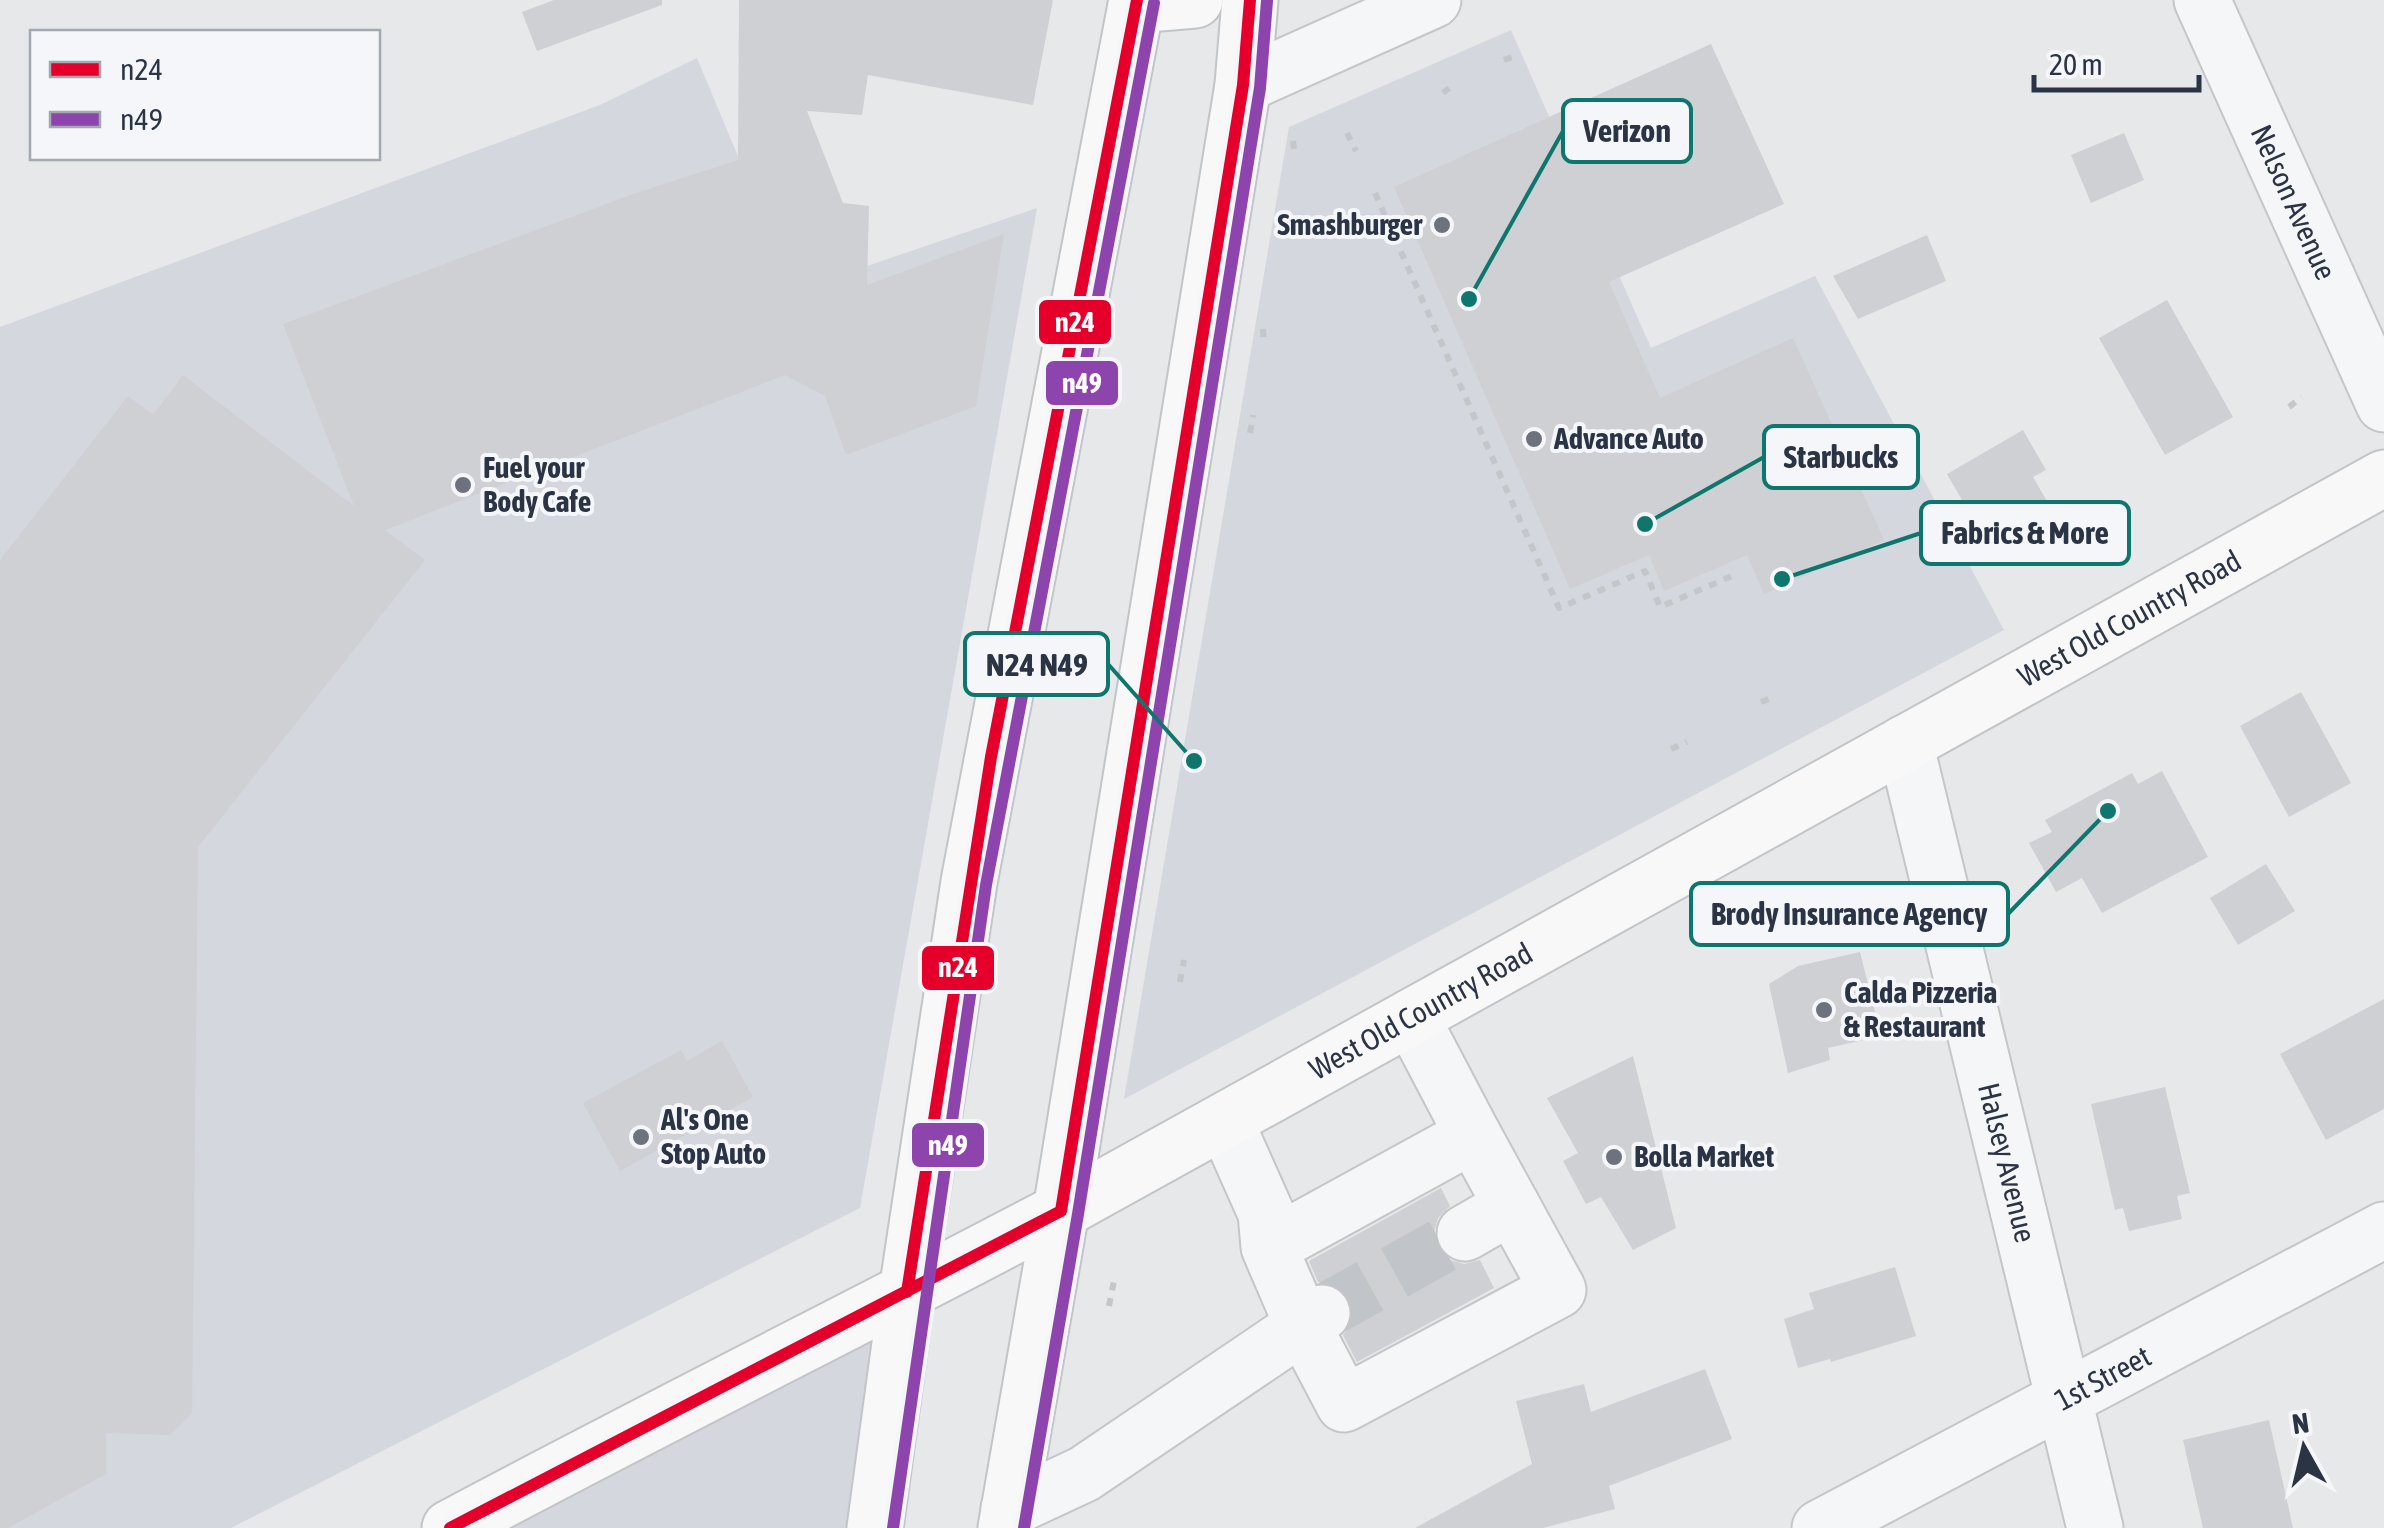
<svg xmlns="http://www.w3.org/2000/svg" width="2384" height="1528" font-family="'Asap Condensed',sans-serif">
<rect width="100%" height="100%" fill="#e6e8ea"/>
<path fill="#d4d7dd" d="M 1511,30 L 1651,348 L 1815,276 L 2004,630 L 1124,1099 L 1289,127 Z
M 697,58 L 794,291 L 1037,208 L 860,1208 L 231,1528 L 0,1528 L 0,327 L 600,105 Z
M 907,1292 L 875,1528 L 450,1528 Z"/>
<path fill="#ced0d3" d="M 554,0 L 662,0 L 662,5 L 537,51 L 522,12 Z
M 739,0 L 1053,0 L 1033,105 L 868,75 L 862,115 L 807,111 L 843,203 L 869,206 L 867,285 L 1004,234 L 976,406 L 846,455 L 825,396 L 785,375 L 385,530 L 425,560 L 198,847 L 192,1413 L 170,1435 L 106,1433 L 106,1474 L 8,1528 L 0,1528 L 0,560 L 128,396 L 153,415 L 183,375 L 354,506 L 283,324 L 633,194 L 738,160 Z
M 1711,44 L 1784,204 L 1609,282 L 1660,398 L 1793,338 L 1884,540 L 1764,594 L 1747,555 L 1664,591 L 1649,555 L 1570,589 L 1394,187 Z
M 2124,133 L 2144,180 L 2091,203 L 2071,155 Z
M 1927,235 L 1946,281 L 1858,319 L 1833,276 Z
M 2167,300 L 2233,417 L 2165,455 L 2099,338 Z
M 2023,430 L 2046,470 L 2033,477 L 2059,522 L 1996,559 L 1947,474 Z
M 2301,692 L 2351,783 L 2289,817 L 2240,726 Z
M 2162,771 L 2208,857 L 2102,913 L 2082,878 L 2056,892 L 2029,843 L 2052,832 L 2045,820 L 2132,773 L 2138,784 Z
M 2266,864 L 2295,911 L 2238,945 L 2210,898 Z
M 1860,952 L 1881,1036 L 1828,1048 L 1830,1060 L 1788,1073 L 1769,984 L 1798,966 Z
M 2384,999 L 2384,1109 L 2326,1140 L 2280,1054 Z
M 722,1041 L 753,1097 L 620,1171 L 583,1103 L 681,1050 L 687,1061 Z
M 1633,1056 L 1676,1228 L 1633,1250 L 1601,1197 L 1586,1204 L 1563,1161 L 1578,1153 L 1547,1098 Z
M 2165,1087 L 2190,1193 L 2177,1196 L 2182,1219 L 2129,1231 L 2123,1208 L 2115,1210 L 2091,1104 Z
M 1441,1188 L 1450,1206 L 1438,1218 L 1434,1232 L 1438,1248 L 1450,1260 L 1464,1264 L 1480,1260 L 1494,1288 L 1357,1362 L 1343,1335 L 1350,1326 L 1353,1312 L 1348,1296 L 1335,1285 L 1318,1282 L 1309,1261 Z
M 1895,1267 L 1916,1336 L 1831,1362 L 1830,1359 L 1798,1368 L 1784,1319 L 1814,1309 L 1809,1293 Z
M 1705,1369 L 1732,1439 L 1609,1486 L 1615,1509 L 1543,1528 L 1415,1528 L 1532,1464 L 1516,1401 L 1584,1384 L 1591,1412 Z
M 2269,1420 L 2293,1528 L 2203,1528 L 2183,1440 Z"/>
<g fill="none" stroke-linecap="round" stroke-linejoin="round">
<path stroke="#c1c4c9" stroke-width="55" stroke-dasharray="55 28" stroke-linecap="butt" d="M 1322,1313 L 1465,1233"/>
<defs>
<g id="minor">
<path id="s1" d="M 2202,0 L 2384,404"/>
<path d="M 1243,85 L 1433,0"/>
<path id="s2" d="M 1905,743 L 2095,1528"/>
<path d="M 1411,1017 L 1473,1135"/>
<path d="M 1225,1121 L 1266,1213 L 1269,1247 L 1303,1326 L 1344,1404 L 1558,1290 L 1473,1135 L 1269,1247"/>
<path d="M 1465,1233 L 1512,1206"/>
<path d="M 1009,1509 L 1084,1474 L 1322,1313"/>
<path id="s3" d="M 1820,1528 L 2384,1230"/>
</g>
<g id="major">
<path d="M 1136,5 L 1195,0"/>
<path id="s4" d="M 450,1528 C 652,1420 858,1318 1061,1211 L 2384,478"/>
<path d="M 875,1528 L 907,1292 L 969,882 L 1137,0"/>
<path d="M 1006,1528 L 1061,1211 L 1243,85 L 1250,0"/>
</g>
</defs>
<use href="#minor" stroke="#c4c6c8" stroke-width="59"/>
<use href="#major" stroke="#c2c5c8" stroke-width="59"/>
<path stroke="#c5c6ca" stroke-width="6" stroke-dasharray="8 8" stroke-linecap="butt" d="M 1504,60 L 1515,56
M 1443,93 L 1453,85
M 1347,133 L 1356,151
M 1293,141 L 1295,157
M 1375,193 L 1559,608 L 1645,571 L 1660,607 L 1732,576
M 1263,329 L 1264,343
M 2289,407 L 2302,397
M 1250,433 L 1253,415
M 1761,702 L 1774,697
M 1671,749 L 1687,742
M 1180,982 L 1184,960
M 1109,1306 L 1115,1276"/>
<use href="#minor" stroke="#f5f6f7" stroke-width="55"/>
<use href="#major" stroke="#f8f8f8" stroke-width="55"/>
<defs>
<path id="bus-1" d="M 907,1292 L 991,757 L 1137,0
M 450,1528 L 1061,1211 L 1243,85 L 1250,0"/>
<path id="bus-2" d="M 893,1528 L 986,885 L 1154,3
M 1024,1528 L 1078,1214 L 1260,88 L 1267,1"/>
</defs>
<use href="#bus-1" stroke="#f4f6f9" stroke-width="20"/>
<use href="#bus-2" stroke="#f4f6f9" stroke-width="20"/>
<use href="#bus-1" stroke="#e4002b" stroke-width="12"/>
<use href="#bus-2" stroke="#8e44ad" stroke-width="12"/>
</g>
<g fill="#6c737f" stroke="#f4f6f9" stroke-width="4">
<circle cx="1442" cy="225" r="10"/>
<circle cx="1534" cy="439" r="10"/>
<circle cx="463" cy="485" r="10"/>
<circle cx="1824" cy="1010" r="10"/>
<circle cx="641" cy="1137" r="10"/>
<circle cx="1614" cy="1157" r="10"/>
</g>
<g text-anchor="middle" stroke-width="8" stroke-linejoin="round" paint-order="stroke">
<g font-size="30" fill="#2b3445" stroke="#f4f6f9">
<text dy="10" stroke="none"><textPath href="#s1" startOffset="222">Nelson Avenue</textPath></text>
<text dy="10" stroke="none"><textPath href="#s4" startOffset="1910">West Old Country Road</textPath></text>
<text dy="10" stroke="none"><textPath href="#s4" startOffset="1100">West Old Country Road</textPath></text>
<text dy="10" stroke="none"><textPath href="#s2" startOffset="432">Halsey Avenue</textPath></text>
<text dy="10" stroke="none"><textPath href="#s3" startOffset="320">1st Street</textPath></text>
</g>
<g font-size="30" font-weight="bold" fill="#2b3445" stroke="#f4f6f9" text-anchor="start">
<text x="1422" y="235" text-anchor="end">Smashburger</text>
<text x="1554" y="449">Advance Auto</text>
<text x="483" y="478">Fuel your<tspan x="483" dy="34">Body Cafe</tspan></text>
<text x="1844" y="1003">Calda Pizzeria<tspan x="1844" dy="34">&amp; Restaurant</tspan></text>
<text x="661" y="1130">Al's One<tspan x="661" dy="34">Stop Auto</tspan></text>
<text x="1634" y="1167">Bolla Market</text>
</g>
</g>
<path fill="none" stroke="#0f766e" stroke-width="4" d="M1469 299L1563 131M1645 524L1764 457M1782 579L1921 533M1194 761L1108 664M2108 811L2008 914"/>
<g fill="#0f766e" stroke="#f4f6f9" stroke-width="4">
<circle cx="1469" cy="299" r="10"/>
<circle cx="1645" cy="524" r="10"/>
<circle cx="1782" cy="579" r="10"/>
<circle cx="1194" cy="761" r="10"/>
<circle cx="2108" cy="811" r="10"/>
</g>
<g fill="#f4f6f9" stroke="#0f766e" stroke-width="4">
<rect x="1563" y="100" width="128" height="62" rx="10"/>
<rect x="1764" y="426" width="154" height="62" rx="10"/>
<rect x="1921" y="502" width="208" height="62" rx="10"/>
<rect x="965" y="633" width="143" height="62" rx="10"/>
<rect x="1691" y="883" width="317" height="62" rx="10"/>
</g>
<g font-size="32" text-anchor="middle" font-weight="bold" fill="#2b3445">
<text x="1627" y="142">Verizon</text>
<text x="1841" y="468">Starbucks</text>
<text x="2025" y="544">Fabrics &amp; More</text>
<text x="1037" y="676">N24 N49</text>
<text x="1849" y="925">Brody Insurance Agency</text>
</g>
<g stroke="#f4f6f9" stroke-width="4">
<rect x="1037" y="298" width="76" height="48" rx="10" fill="#e4002b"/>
<rect x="1044" y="359" width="76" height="48" rx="10" fill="#8e44ad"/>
<rect x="920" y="944" width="76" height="48" rx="10" fill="#e4002b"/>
<rect x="910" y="1121" width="76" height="48" rx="10" fill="#8e44ad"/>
</g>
<g font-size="28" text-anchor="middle" font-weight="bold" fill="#fff">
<text x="1075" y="332">n24</text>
<text x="1082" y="393">n49</text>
<text x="958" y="977">n24</text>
<text x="948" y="1155">n49</text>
</g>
<rect x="30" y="30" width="350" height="130" fill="#f4f6f9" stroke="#a4a8b1" stroke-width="2.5"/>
<rect x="50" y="62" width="50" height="15" fill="#e4002b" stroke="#a4a8b1" stroke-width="2.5"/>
<text x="120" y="80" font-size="30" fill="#2b3445">n24</text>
<rect x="50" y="112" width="50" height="15" fill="#8e44ad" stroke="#a4a8b1" stroke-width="2.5"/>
<text x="120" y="130" font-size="30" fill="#2b3445">n49</text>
<g transform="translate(2304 1448) rotate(352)" stroke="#f4f6f9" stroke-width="8" paint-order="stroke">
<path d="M0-8L18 38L0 25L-18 38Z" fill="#2b3445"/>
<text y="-15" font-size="28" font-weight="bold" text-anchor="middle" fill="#2b3445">N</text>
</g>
<path d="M2034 75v15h165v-15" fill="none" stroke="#2b3445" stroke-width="5"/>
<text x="2049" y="75" font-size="30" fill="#2b3445" stroke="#f4f6f9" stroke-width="8" paint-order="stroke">20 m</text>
</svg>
